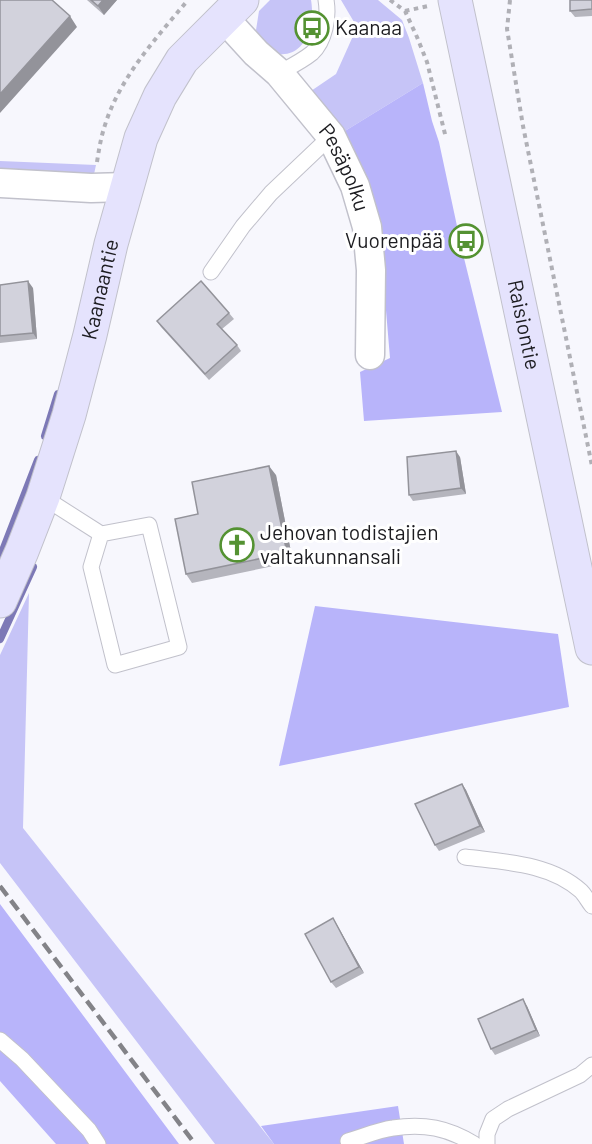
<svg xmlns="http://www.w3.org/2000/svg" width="592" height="1144" font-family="Barlow,sans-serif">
<rect width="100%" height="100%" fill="#f7f7fd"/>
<path fill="#c6c4f7" d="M 270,0 L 311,0 C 314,16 311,40 296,50 C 291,54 284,54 277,55 L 258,36 L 256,30 L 259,11 Z
M 341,0 L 378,0 L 402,20 L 409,38 L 423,83 L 340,134 L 308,93 L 336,74 L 353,36 L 354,22 Z
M 0,161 L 96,165 L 91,188 L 0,183 Z
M 29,593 L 23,828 L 274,1144 L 215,1144 L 0,863 L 0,655 Z"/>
<path fill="#b8b4fa" d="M 423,83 L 432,121 L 439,142 L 463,254 L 502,412 L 364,421 L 360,372 L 390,358 L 382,263 L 340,134 Z
M 315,606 L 558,634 L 569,707 L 279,766 Z
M 0,904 L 179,1144 L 56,1144 L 0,1081 Z
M 398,1106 L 404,1144 L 274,1144 L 261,1126 Z"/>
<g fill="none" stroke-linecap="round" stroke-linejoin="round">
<path stroke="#7d79b6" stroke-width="8" d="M 45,436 L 58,394
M 0,558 L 38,460
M 0,639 L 33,567"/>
<defs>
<path id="lane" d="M 279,73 C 290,67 302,61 312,53 C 325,41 329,17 326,0
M 211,272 L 243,226 L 271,193 L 331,136
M 43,497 L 101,534 L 149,525 L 179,647 L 115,665 L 91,567 L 101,534
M 465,857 C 504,862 550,863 581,891 C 585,895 588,901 592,906
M 0,1040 L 22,1059 L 89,1130 L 98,1144
M 348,1141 C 362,1137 378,1130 393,1128 C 424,1123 448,1128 474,1144
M 487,1144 L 487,1134 L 493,1119 L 508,1109 L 580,1075 L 592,1065"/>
<g id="street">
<path id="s1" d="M 224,18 L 256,53 L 279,73 L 331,136 L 355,186 L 367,227 L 371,270 L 370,355"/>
<path d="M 0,183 L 91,188 L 126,187"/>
</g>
<g id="secondary">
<path id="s2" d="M 455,0 L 592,648"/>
<path id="s3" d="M 0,601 L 22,551 L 43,497 L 69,415 L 90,335 L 111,244 L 141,138 L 160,96 L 182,60 L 242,0"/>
</g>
</defs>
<use href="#lane" stroke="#c1c1cb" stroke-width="17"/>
<use href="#street" stroke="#c1c1cb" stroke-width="31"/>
<use href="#secondary" stroke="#c1c1cb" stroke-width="35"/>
<path stroke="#b0b0b6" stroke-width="4" stroke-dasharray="4.5 4.5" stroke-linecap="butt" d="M 390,0 L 405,11 L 417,37 L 427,62 L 446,138
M 510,0 L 507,29 L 523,126 L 592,466
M 405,11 L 428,6
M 97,162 C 99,149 101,137 105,125 C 120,77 157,37 188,0"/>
<use href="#lane" stroke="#fff" stroke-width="15"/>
<use href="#street" stroke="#fff" stroke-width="28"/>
<use href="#secondary" stroke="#e5e3fd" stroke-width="33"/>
<path stroke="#838388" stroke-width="4.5" stroke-dasharray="12 6" stroke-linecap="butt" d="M 0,886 L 195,1144"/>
</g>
<path fill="#b5b5bd" d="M 87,0 L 117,0 L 104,15 Z
M 592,0 L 592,16 L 575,17 L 570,11 Z
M 0,285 L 33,288 L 37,339 L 0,343 Z
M 229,313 L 234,319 L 222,329 L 237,345 L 241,351 L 209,380 L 161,327 L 157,321 Z
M 460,457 L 466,494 L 413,501 L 409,495 Z
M 276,475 L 293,562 L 192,583 L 186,574 L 198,514 Z
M 462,784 L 466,790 L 485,832 L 439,851 L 435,845 Z
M 333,918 L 364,973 L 336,988 L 331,982 Z
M 527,1006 L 540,1036 L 495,1055 L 491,1049 Z"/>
<path fill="#93939a" d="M 103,0 L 117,0 L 104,15 L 98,6 Z
M 70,16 L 77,27 L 0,113 L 0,94 Z
M 28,281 L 33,288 L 37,339 L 33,333 Z
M 456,451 L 460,457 L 466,494 L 461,488 Z
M 269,466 L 276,475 L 293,562 L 287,553 Z
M 462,784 L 466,790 L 485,832 L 480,826 Z
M 333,918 L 337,925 L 364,973 L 359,967 Z
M 523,999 L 527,1006 L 540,1036 L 536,1030 Z"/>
<path fill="#d2d2dc" stroke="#93939a" stroke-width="1.5" d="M 0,0 L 52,0 L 70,16 L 0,94 Z
M 91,0 L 103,0 L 98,6 Z
M 570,0 L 592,0 L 592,9 L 570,11 Z
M 28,281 L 33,333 L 0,336 L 0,285 Z
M 201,281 L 229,313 L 217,324 L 237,345 L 205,374 L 157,321 Z
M 456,451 L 461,488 L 409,495 L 407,457 Z
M 269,466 L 287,553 L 186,574 L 175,519 L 198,514 L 192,482 Z
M 462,784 L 480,826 L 435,845 L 415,804 Z
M 333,918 L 359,967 L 331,982 L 305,934 Z
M 523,999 L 536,1030 L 491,1049 L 478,1019 Z"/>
<defs>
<symbol id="bus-ring" viewBox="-11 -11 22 22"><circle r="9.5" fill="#fff" stroke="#549232" stroke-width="1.5"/><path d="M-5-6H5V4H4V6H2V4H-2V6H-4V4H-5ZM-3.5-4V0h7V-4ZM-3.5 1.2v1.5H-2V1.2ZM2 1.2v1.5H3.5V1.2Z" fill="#549232"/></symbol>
<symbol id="church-ring" viewBox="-11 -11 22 22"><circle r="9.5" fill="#fff" stroke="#549232" stroke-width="1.5"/><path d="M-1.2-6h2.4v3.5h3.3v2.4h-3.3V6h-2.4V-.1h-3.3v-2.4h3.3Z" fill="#549232"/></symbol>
</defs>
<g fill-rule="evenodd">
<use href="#bus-ring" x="293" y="9" width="38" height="38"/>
<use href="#bus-ring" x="447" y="222" width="38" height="38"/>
<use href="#church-ring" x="218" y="526" width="38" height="38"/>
</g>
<g text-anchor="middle" stroke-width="6" stroke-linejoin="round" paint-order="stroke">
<g font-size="21" fill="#1c1c20" stroke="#fff" text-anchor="start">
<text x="335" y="35">Kaanaa</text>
<text x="443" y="248" text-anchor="end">Vuorenpää</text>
<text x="260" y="540">Jehovan todistajien<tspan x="260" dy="24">valtakunnansali</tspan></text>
</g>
<g font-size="21" fill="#1c1c20" stroke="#fff">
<text dy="7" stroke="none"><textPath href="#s1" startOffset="194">Pesäpolku</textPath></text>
<text dy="7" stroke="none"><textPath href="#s3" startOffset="328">Kaanaantie</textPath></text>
<text dy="7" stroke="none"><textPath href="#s2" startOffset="332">Raisiontie</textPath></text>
</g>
</g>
</svg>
